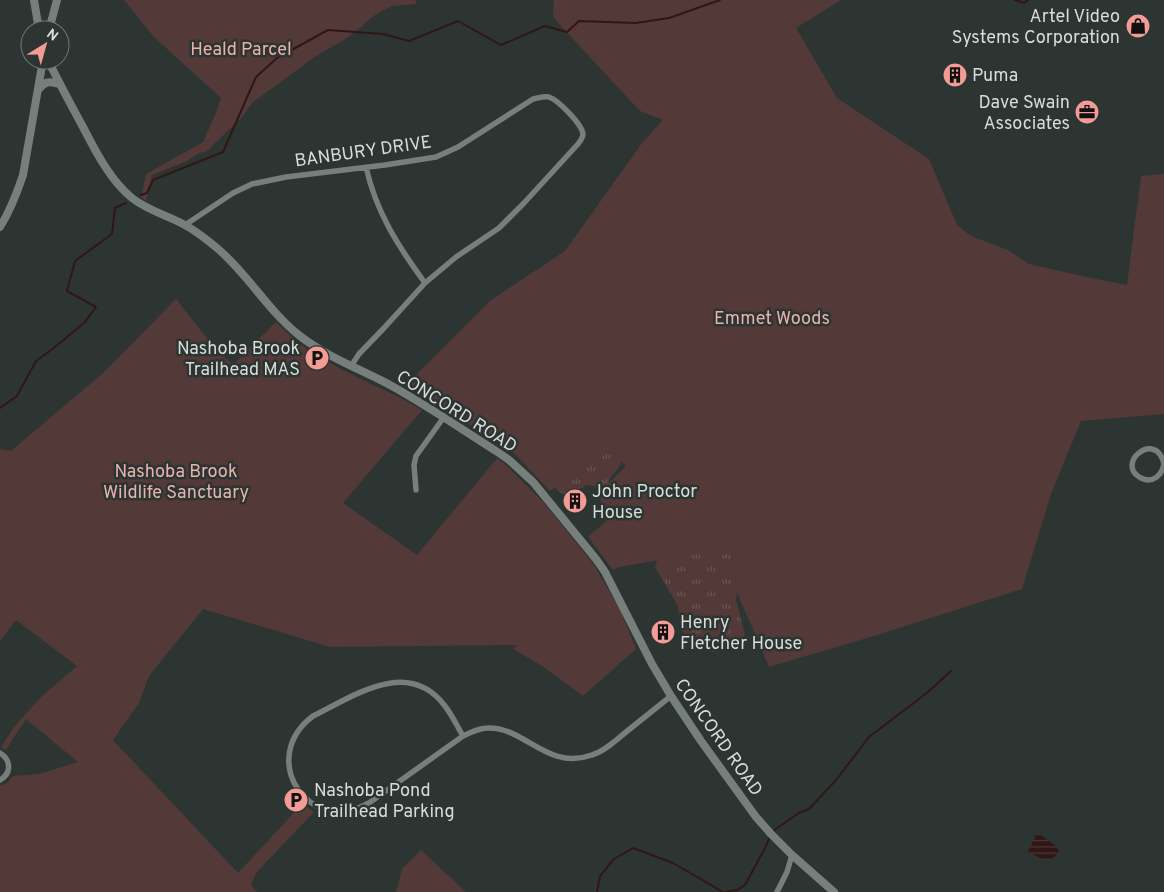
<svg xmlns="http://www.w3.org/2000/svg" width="1164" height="892" font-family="Overpass,sans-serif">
<defs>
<pattern id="grass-tufts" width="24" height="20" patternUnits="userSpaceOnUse" patternTransform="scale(1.25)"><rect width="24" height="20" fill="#533938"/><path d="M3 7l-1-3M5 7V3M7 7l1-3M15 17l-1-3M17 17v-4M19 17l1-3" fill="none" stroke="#6b5554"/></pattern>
<pattern id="water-rules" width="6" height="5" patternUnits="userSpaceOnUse" patternTransform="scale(1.25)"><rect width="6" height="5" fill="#301716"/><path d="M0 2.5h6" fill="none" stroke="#4d3837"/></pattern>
</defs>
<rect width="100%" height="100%" fill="#2c3532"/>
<path fill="url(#grass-tufts)" d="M 555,446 L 618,452 L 621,464 L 610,478 L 607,487 L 599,489 L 594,486 L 587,485 L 568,496 L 559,492 L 551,482 Z
M 730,543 L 738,550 L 738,580 L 736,600 L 745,634 L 742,640 L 715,652 L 697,648 L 681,630 L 678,606 L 655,567 L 659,553 Z"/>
<path fill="#533938" d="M 124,0 L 415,0 L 417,4 L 392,6 L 382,11 L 372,17 L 361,27 L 344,40 L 316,56 L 252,103 L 242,117 L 209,149 L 205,152 L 199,153 L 187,161 L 152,175 L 146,201 L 141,197 L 146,174 L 203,142 L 215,115 L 221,98 L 154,37 Z
M 554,0 L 841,0 L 796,28 L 837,98 L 929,159 L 957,225 L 971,236 L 1008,250 L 1029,264 L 1091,278 L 1127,285 L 1141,176 L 1164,174 L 1164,414 L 1081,421 L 1051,494 L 1022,589 L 874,636 L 769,667 L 736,590 L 732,547 L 619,567 L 613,570 L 588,537 L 614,514 L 601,506 L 600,492 L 626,466 L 609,452 L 550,491 L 515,454 L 407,384 L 491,300 L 565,251 L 642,143 L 663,120 L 640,111 L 559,24 L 553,17 Z
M 176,299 L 213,346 L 233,365 L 276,322 C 289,335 303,347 318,356 C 352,377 389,390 422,410 L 343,503 L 417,555 L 497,458 L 505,464 L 544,503 L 592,562 L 620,609 L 636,649 L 583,696 L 542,666 L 513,649 L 517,645 L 330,647 L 203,609 L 149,676 L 139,703 L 113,740 L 238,873 L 302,804 L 314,812 L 256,873 L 251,885 L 257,892 L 0,892 L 0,786 L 7,783 L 13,776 L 39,774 L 78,762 L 26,719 L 6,750 L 1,747 L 14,727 L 42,696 L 77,666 L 16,620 L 0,641 L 0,449 L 11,451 L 103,373 Z
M 421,850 L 466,892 L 396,892 L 402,869 Z"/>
<path fill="url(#water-rules)" d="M 1039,834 L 1056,846 L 1059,851 C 1050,866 1043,859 1030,853 L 1028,851 L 1036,835 Z"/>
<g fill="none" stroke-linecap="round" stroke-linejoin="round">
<path stroke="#301716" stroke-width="2" d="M 1015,0 L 1024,3 L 1028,0
M 141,195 L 147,193 L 153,180 L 223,152 L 256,77 L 277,58 L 328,30 L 383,34 L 409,41 L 458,21 L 501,45 L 545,26 L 567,32 L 579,21 L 636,23 L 669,18 L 720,0
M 0,408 L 17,396 L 36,361 L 55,347 L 85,322 L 96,307 L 67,291 L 75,261 L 112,234 L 115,208 L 126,203
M 773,831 L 799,813 L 809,809 L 836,780 L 869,737 L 928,692 L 951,671
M 597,892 L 600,876 L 614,859 L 633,848 L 673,863 L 723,892
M 725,892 L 737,890 L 745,885 L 765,848 L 769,839"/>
<path stroke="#767f7b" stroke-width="5.5" d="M 366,167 C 376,212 398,246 425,283
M 185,225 L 233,193 L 252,184 L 286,177 L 385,165 L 436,157 L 458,147 L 533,99 C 539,98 543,96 549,97 C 558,100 582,124 583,134 C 583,138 580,141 578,144 L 524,203 L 499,228 L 456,257 L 425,283 L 384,328 L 359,354 L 351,366
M 1164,464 C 1156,429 1114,464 1141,478 C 1153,484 1162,475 1164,464
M 416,490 L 414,465 L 416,456 L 444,417
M 463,736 C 457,726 452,715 445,706 C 408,657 354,696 313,716 C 257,758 308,837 369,803 L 463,736 C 471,732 479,728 488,728 C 525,727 547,771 592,755 C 605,751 616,740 626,732 C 641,720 656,708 671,696
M 0,753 C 11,760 12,773 0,780
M 777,892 L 787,872 L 792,855"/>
<path stroke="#767f7b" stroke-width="8" d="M 34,0 L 39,30
M 49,30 L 57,0
M 48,60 C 59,83 71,105 83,127 C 96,152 110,180 132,198 C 147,210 166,215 183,224 C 195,230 206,239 217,248 C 248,274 268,311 300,336 C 327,357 360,369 390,385 C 428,406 463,430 499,453 L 509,460 L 533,482 L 596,559 L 605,572 L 652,664 L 671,696 L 701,741 L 756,817 L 771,834 L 792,855 L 834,892
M 38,90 C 45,81 49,81 59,84
M 0,227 C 10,211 17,193 23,175 L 43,60"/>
</g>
<defs>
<symbol id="shop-disc" viewBox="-11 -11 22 22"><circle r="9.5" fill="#f59b96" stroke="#2c3532"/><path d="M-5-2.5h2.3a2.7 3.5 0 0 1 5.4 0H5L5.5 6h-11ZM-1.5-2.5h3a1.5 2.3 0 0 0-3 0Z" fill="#111"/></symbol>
<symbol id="building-disc" viewBox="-11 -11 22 22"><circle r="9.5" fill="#f59b96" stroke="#2c3532"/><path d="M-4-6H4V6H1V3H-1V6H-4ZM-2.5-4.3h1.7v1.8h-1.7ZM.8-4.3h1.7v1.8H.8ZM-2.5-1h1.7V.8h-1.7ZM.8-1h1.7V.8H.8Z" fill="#111"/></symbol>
<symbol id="office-disc" viewBox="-11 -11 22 22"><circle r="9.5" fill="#f59b96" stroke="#2c3532"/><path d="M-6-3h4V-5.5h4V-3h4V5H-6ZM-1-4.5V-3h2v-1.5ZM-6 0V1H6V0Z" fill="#111"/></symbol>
<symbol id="parking-disc" viewBox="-11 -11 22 22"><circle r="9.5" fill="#f59b96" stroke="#2c3532"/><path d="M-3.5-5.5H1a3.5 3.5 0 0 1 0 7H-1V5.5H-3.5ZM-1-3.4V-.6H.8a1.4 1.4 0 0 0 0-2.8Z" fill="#111"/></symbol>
</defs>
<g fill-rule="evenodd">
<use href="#shop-disc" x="1124" y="12" width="28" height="28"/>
<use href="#building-disc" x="941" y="61" width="28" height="28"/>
<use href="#office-disc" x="1073" y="98" width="28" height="28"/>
<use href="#parking-disc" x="303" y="344" width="28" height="28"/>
<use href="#building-disc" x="561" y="487" width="28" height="28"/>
<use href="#building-disc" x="649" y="618" width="28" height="28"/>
<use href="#parking-disc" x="282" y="786" width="28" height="28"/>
</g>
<g text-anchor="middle" stroke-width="5" stroke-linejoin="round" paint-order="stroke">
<g font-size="18" fill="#d7ddda" stroke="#2c3532" text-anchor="start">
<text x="1120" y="22" text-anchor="end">Artel Video<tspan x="1120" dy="21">Systems Corporation</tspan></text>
<text x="972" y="81">Puma</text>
<text x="1070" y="108" text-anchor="end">Dave Swain<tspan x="1070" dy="21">Associates</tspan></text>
<text x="300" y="354" text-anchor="end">Nashoba Brook<tspan x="300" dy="21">Trailhead MAS</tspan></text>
<text x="592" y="497">John Proctor<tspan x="592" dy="21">House</tspan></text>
<text x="680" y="628">Henry<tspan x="680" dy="21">Fletcher House</tspan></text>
<text x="314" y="796">Nashoba Pond<tspan x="314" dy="21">Trailhead Parking</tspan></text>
</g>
<g font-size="18" fill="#edb1ad" stroke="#2c3532">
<text x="241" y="55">Heald Parcel</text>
<text x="772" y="324">Emmet Woods</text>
<text x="176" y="477">Nashoba Brook<tspan x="176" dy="21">Wildlife Sanctuary</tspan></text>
</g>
<g font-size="18" fill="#d7ddda" stroke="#2c3532">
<text transform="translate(363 151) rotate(-8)" y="6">BANBURY DRIVE</text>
<text transform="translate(457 411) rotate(32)" y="6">CONCORD ROAD</text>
<text transform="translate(719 737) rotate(55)" y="6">CONCORD ROAD</text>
</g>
</g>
<g transform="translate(45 45) rotate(37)"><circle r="24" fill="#2c3532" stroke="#707875"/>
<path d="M0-4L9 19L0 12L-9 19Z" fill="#f59b96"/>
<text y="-8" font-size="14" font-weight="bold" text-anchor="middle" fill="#d7ddda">N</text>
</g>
</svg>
